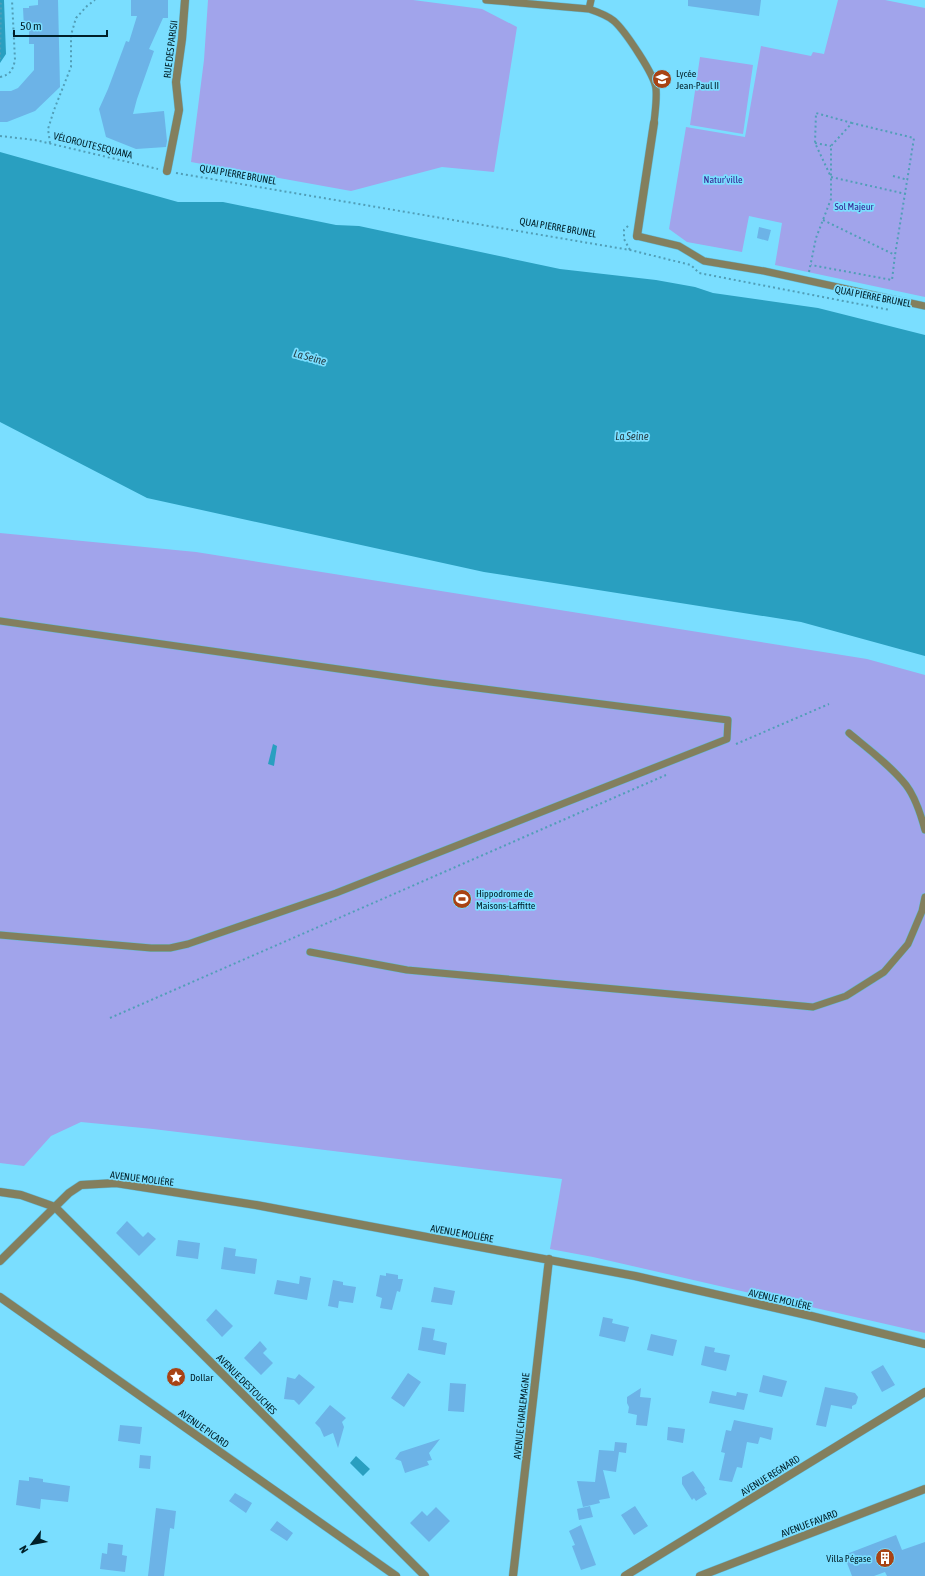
<svg xmlns="http://www.w3.org/2000/svg" width="925" height="1576" font-family="'Asap Condensed',sans-serif">
<rect width="100%" height="100%" fill="#7adeff"/>
<path fill="#a1a4eb" d="M 208,0 L 413,0 L 482,9 L 517,27 L 494,172 L 442,167 L 351,191 L 191,162 L 204,60 Z
M 838,0 L 885,0 L 925,8 L 925,297 L 775,265 L 782,223 L 749,216 L 742,252 L 687,242 L 669,229 L 686,127 L 745,137 L 761,46 L 811,56 L 813,52 L 824,54 Z
M 700,57 L 753,65 L 743,134 L 690,125 Z
M 0,533 L 196,552 L 867,659 L 925,675 L 925,1333 L 593,1257 L 550,1249 L 562,1179 L 153,1129 L 81,1122 L 51,1136 L 24,1166 L 0,1163 Z"/>
<path fill="#299fc0" d="M 0,0 L 4,0 L 6,54 L 0,63 Z
M 0,152 L 178,202 L 223,202 L 336,225 L 359,226 L 560,269 L 656,280 L 695,287 L 713,293 L 818,308 L 925,335 L 925,656 L 801,622 L 484,572 L 147,498 L 0,422 Z
M 273,744 L 277,746 L 274,766 L 268,764 Z
M 356,1456 L 370,1469 L 363,1476 L 350,1463 Z"/>
<path fill="#6cb3e7" d="M 38,0 L 58,0 L 60,87 L 35,111 L 7,122 L 0,122 L 0,91 L 11,91 L 18,88 L 34,70 L 34,44 L 29,44 L 29,28 L 24,28 L 23,8 L 29,8 L 29,6 L 38,5 Z
M 131,0 L 168,0 L 168,18 L 163,18 L 149,49 L 154,51 L 137,99 L 133,114 L 164,111 L 167,141 L 166,147 L 136,149 L 106,137 L 99,109 L 108,89 L 126,41 L 129,42 L 137,16 L 131,16 Z
M 688,0 L 761,0 L 759,16 L 688,6 Z
M 759,227 L 771,230 L 768,241 L 757,238 Z
M 127,1221 L 143,1237 L 148,1232 L 156,1239 L 139,1256 L 116,1233 Z
M 178,1240 L 200,1243 L 198,1259 L 176,1256 Z
M 224,1247 L 236,1249 L 235,1256 L 257,1259 L 255,1274 L 221,1269 Z
M 386,1273 L 398,1275 L 398,1279 L 403,1279 L 400,1292 L 397,1291 L 392,1310 L 380,1308 L 382,1298 L 376,1296 L 380,1275 L 386,1276 Z
M 300,1276 L 311,1278 L 307,1300 L 274,1294 L 277,1280 L 299,1284 Z
M 333,1280 L 343,1282 L 343,1285 L 356,1287 L 353,1303 L 339,1301 L 338,1308 L 328,1306 Z
M 434,1287 L 455,1291 L 452,1305 L 431,1302 Z
M 216,1309 L 233,1326 L 222,1337 L 206,1320 Z
M 603,1317 L 613,1319 L 612,1323 L 629,1327 L 625,1342 L 599,1336 Z
M 422,1327 L 435,1329 L 433,1340 L 447,1343 L 445,1355 L 418,1350 Z
M 651,1334 L 677,1340 L 673,1356 L 647,1350 Z
M 260,1341 L 267,1349 L 263,1353 L 273,1363 L 261,1375 L 244,1358 Z
M 705,1346 L 715,1348 L 714,1352 L 730,1355 L 726,1371 L 701,1365 Z
M 883,1365 L 895,1385 L 882,1392 L 871,1372 Z
M 408,1373 L 421,1382 L 404,1407 L 391,1398 Z
M 299,1374 L 315,1387 L 299,1405 L 294,1400 L 284,1399 L 287,1377 L 295,1379 Z
M 763,1375 L 787,1381 L 782,1397 L 759,1392 Z
M 450,1383 L 466,1384 L 464,1412 L 448,1411 Z
M 825,1387 L 855,1393 L 858,1397 L 856,1404 L 852,1406 L 852,1409 L 831,1405 L 826,1427 L 816,1425 Z
M 641,1388 L 640,1397 L 651,1398 L 647,1426 L 636,1425 L 637,1415 L 628,1413 L 629,1407 L 627,1403 L 627,1397 Z
M 712,1391 L 736,1396 L 737,1392 L 748,1394 L 744,1410 L 709,1403 Z
M 330,1405 L 346,1418 L 342,1422 L 344,1427 L 338,1448 L 333,1433 L 324,1437 L 320,1428 L 315,1423 Z
M 734,1420 L 773,1428 L 771,1440 L 760,1437 L 758,1444 L 747,1442 L 742,1468 L 737,1467 L 732,1482 L 719,1480 L 725,1453 L 721,1452 L 726,1430 L 731,1431 Z
M 120,1425 L 142,1427 L 140,1444 L 118,1441 Z
M 668,1427 L 685,1429 L 683,1443 L 667,1440 Z
M 440,1439 L 429,1453 L 432,1460 L 427,1461 L 429,1465 L 405,1473 L 401,1461 L 395,1459 L 400,1452 Z
M 615,1442 L 627,1443 L 626,1453 L 619,1452 L 616,1472 L 603,1470 L 610,1498 L 599,1500 L 600,1503 L 583,1507 L 577,1481 L 595,1482 L 599,1450 L 615,1451 L 614,1451 Z
M 140,1455 L 151,1456 L 150,1469 L 139,1468 Z
M 693,1471 L 705,1488 L 704,1489 L 707,1494 L 696,1501 L 694,1498 L 692,1500 L 682,1484 L 682,1477 Z
M 29,1477 L 43,1479 L 43,1482 L 70,1486 L 68,1502 L 41,1499 L 40,1509 L 16,1505 L 19,1480 L 29,1481 Z
M 235,1493 L 252,1503 L 246,1513 L 229,1501 Z
M 590,1506 L 593,1517 L 579,1520 L 577,1509 Z
M 635,1506 L 648,1526 L 634,1535 L 621,1515 Z
M 436,1507 L 450,1521 L 429,1542 L 410,1523 L 422,1511 L 427,1516 Z
M 156,1508 L 176,1511 L 174,1529 L 170,1528 L 164,1576 L 148,1576 Z
M 277,1521 L 293,1533 L 287,1541 L 270,1530 Z
M 581,1525 L 596,1565 L 581,1570 L 572,1546 L 575,1545 L 569,1531 Z
M 896,1535 L 902,1550 L 925,1542 L 925,1576 L 887,1576 L 885,1572 L 874,1576 L 852,1576 L 844,1555 Z
M 108,1543 L 123,1545 L 122,1555 L 127,1556 L 125,1572 L 100,1569 L 102,1553 L 107,1554 Z"/>
<g fill="none" stroke-linecap="round" stroke-linejoin="round">
<defs>
<path id="lane" d="M 486,0 L 589,9 C 598,12 607,15 614,21 C 625,31 655,75 656,89 C 657,100 655,112 654,123
M 589,9 L 591,0
M 637,236 L 679,246 L 704,261 L 764,271 L 925,306
M 0,621 L 430,682 L 728,720 L 727,739 L 336,893 L 188,944 L 170,948 L 151,948 L 0,935
M 849,733 C 868,749 890,765 906,785 C 916,798 921,815 925,830
M 310,952 L 407,970 L 813,1007 L 846,996 L 884,972 L 908,944 L 922,911 L 925,897"/>
<path id="street" d="M 167,171 L 179,110 L 176,82 L 182,39 L 185,0
M 637,236 L 654,123
M 0,1192 L 21,1195 L 55,1207 L 425,1576
M 0,1261 L 69,1193 L 81,1185 L 116,1183 L 256,1205 L 635,1276 L 811,1316 L 925,1344
M 0,1297 L 396,1576
M 513,1576 L 549,1259
M 625,1576 L 925,1392
M 700,1576 L 925,1489"/>
</defs>
<use href="#lane" stroke="#64bcd8" stroke-width="8"/>
<use href="#street" stroke="#64bcd8" stroke-width="9"/>
<path stroke="#519eb7" stroke-width="2" stroke-dasharray="2 3" stroke-linecap="butt" d="M 0,3 L 1,4 L 0,59
M 0,77 C 10,75 13,70 15,60 L 12,0
M 852,123 L 816,113 L 815,143 L 831,177 L 906,194
M 0,136 L 35,140 L 158,169
M 50,143 L 48,129 L 54,110 L 71,67 L 71,35 L 76,18 L 87,6 L 95,0
M 815,143 L 831,146
M 176,173 L 630,250 L 691,265 L 699,273 L 890,310
M 893,176 L 908,180
M 823,220 L 895,255
M 628,226 L 624,230 L 624,239 L 630,250
M 809,272 L 816,238 L 831,199 L 831,146 L 852,123 L 914,138 L 895,255 L 892,280 L 811,265
M 736,744 L 829,704
M 110,1018 L 666,775"/>
<use href="#lane" stroke="#837f5e" stroke-width="7"/>
<use href="#street" stroke="#837f5e" stroke-width="8"/>
</g>
<defs>
<symbol id="school-disc" viewBox="-11 -11 22 22"><circle r="9.5" fill="#a84314" stroke="#7adeff"/><path d="M0-5L7-2L0 1L-7-2ZM-4 1L0 2.5L4 1V4Q0 6-4 4Z" fill="#fff"/></symbol>
<symbol id="stadium-disc" viewBox="-11 -11 22 22"><circle r="9.5" fill="#a84314" stroke="#7adeff"/><path d="M0-5a6.5 5 0 1 0 0 10a6.5 5 0 1 0 0-10ZM-3.5-1.8h7v3.6h-7Z" fill="#fff"/></symbol>
<symbol id="sight-disc" viewBox="-11 -11 22 22"><circle r="9.5" fill="#a84314" stroke="#7adeff"/><path d="M0-6L1.8-2.2L6-1.7L2.9 1.2L3.7 5.4L0 3.3L-3.7 5.4L-2.9 1.2L-6-1.7L-1.8-2.2Z" fill="#fff"/></symbol>
<symbol id="building-disc" viewBox="-11 -11 22 22"><circle r="9.5" fill="#a84314" stroke="#7adeff"/><path d="M-4-6H4V6H1V3H-1V6H-4ZM-2.5-4.3h1.7v1.8h-1.7ZM.8-4.3h1.7v1.8H.8ZM-2.5-1h1.7V.8h-1.7ZM.8-1h1.7V.8H.8Z" fill="#fff"/></symbol>
</defs>
<g fill-rule="evenodd">
<use href="#school-disc" x="651" y="68" width="22" height="22"/>
<use href="#stadium-disc" x="451" y="888" width="22" height="22"/>
<use href="#sight-disc" x="165" y="1366" width="22" height="22"/>
<use href="#building-disc" x="874" y="1547" width="22" height="22"/>
</g>
<g text-anchor="middle" stroke-width="3.5" stroke-linejoin="round" paint-order="stroke">
<g font-size="10" fill="#002029" stroke="#7adeff">
<text transform="translate(170 49) rotate(-83)" y="4">RUE DES PARISII</text>
<text transform="translate(93 145) rotate(14)" y="4">VÉLOROUTE SEQUANA</text>
<text transform="translate(238 174) rotate(10)" y="4">QUAI PIERRE BRUNEL</text>
<text transform="translate(558 227) rotate(10)" y="4">QUAI PIERRE BRUNEL</text>
<text transform="translate(873 296) rotate(11)" y="4">QUAI PIERRE BRUNEL</text>
<text transform="translate(142 1178) rotate(7)" y="4">AVENUE MOLIÈRE</text>
<text transform="translate(462 1233) rotate(10)" y="4">AVENUE MOLIÈRE</text>
<text transform="translate(780 1299) rotate(13)" y="4">AVENUE MOLIÈRE</text>
<text transform="translate(247 1384) rotate(45)" y="4">AVENUE DESTOUCHES</text>
<text transform="translate(521 1416) rotate(-84)" y="4">AVENUE CHARLEMAGNE</text>
<text transform="translate(204 1428) rotate(35)" y="4">AVENUE PICARD</text>
<text transform="translate(770 1475) rotate(-32)" y="4">AVENUE REGNARD</text>
<text transform="translate(809 1523) rotate(-21)" y="4">AVENUE FAVARD</text>
</g>
<g font-size="10" fill="#002029" stroke="#7adeff" text-anchor="start">
<text x="676" y="77">Lycée<tspan x="676" dy="12">Jean-Paul II</tspan></text>
<text x="476" y="897">Hippodrome de<tspan x="476" dy="12">Maisons-Laffitte</tspan></text>
<text x="190" y="1381">Dollar</text>
<text x="871" y="1562" text-anchor="end">Villa Pégase</text>
</g>
<g font-size="10" fill="#372592" stroke="#7adeff">
<text x="723" y="183">Natur'ville</text>
<text x="854" y="210">Sol Majeur</text>
</g>
<g font-size="11" font-style="italic" fill="#274048" stroke="#7adeff">
<text transform="translate(310 357) rotate(15)" y="4">La Seine</text>
<text x="632" y="440">La Seine</text>
</g>
</g>
<g transform="translate(32 1544) rotate(238)" stroke="#7adeff" stroke-width="3" paint-order="stroke">
<path d="M0-3L7 15L0 10L-7 15Z" fill="#002029"/>
<text y="-6" font-size="11" font-weight="bold" text-anchor="middle" fill="#002029">N</text>
</g>
<path d="M14 30v6h93v-6" fill="none" stroke="#002029" stroke-width="2"/>
<text x="20" y="30" font-size="12" fill="#002029" stroke="#7adeff" stroke-width="3" paint-order="stroke">50 m</text>
</svg>
